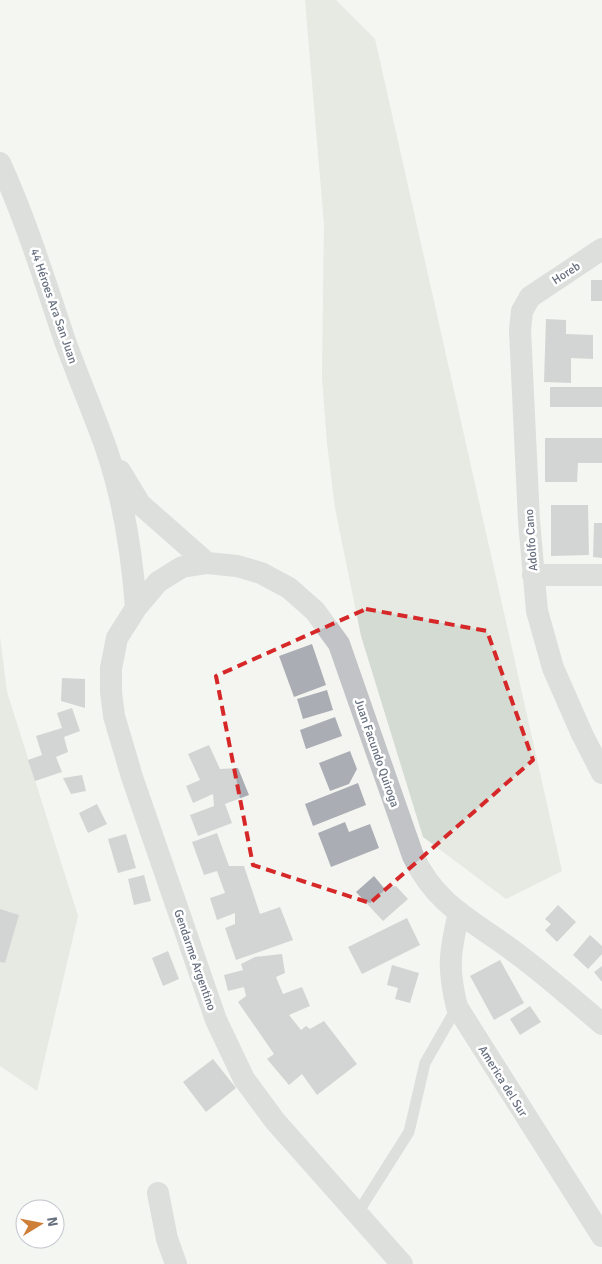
<svg xmlns="http://www.w3.org/2000/svg" width="602" height="1264" font-family="Signika,sans-serif">
<rect width="100%" height="100%" fill="#f4f5f1"/>
<path fill="#d4dbd3" d="M 305,0 L 336,0 L 375,39 L 562,871 L 506,899 L 423,837 L 361,636 L 335,508 L 327,443 L 322,377 L 324,224 Z
M 0,637 L 7,692 L 78,916 L 37,1091 L 0,1066 Z"/>
<path fill="#aaaeb4" d="M 591,280 L 602,280 L 602,301 L 591,301 Z
M 546,319 L 566,320 L 566,334 L 593,335 L 593,359 L 571,358 L 571,383 L 544,382 Z
M 550,387 L 602,387 L 602,407 L 550,407 Z
M 545,438 L 602,438 L 602,463 L 578,463 L 577,482 L 545,482 Z
M 551,505 L 588,505 L 589,555 L 551,556 Z
M 594,523 L 602,523 L 602,558 L 593,557 Z
M 312,644 L 326,685 L 294,697 L 279,656 Z
M 62,678 L 85,679 L 85,708 L 61,701 Z
M 327,690 L 333,710 L 303,719 L 297,699 Z
M 72,708 L 80,731 L 64,737 L 68,752 L 56,757 L 62,772 L 35,781 L 28,760 L 42,755 L 36,736 L 62,728 L 57,713 Z
M 335,717 L 342,736 L 306,749 L 300,730 Z
M 209,745 L 220,769 L 238,768 L 249,795 L 225,804 L 232,823 L 198,836 L 190,815 L 214,806 L 213,794 L 193,803 L 186,786 L 200,780 L 188,754 Z
M 350,751 L 357,769 L 349,784 L 330,791 L 319,763 Z
M 82,775 L 86,791 L 71,794 L 63,778 Z
M 358,783 L 366,805 L 313,826 L 305,804 Z
M 97,804 L 107,824 L 88,833 L 79,813 Z
M 345,822 L 349,832 L 370,824 L 379,848 L 331,867 L 318,833 Z
M 217,833 L 229,866 L 244,866 L 260,914 L 280,907 L 293,940 L 236,960 L 225,928 L 235,924 L 235,913 L 217,920 L 210,898 L 225,893 L 217,871 L 204,875 L 192,842 Z
M 126,834 L 136,868 L 118,873 L 108,839 Z
M 144,875 L 151,901 L 134,905 L 128,879 Z
M 374,876 L 384,888 L 396,886 L 408,899 L 383,921 L 356,892 Z
M 558,905 L 576,922 L 557,942 L 545,930 L 551,924 L 545,919 Z
M 0,909 L 19,915 L 5,963 L 0,962 Z
M 407,918 L 420,945 L 362,974 L 348,947 Z
M 590,935 L 602,946 L 602,954 L 588,969 L 573,955 Z
M 168,951 L 179,979 L 163,986 L 152,958 Z
M 282,954 L 285,973 L 276,977 L 283,994 L 302,987 L 310,1006 L 289,1015 L 301,1030 L 306,1026 L 310,1029 L 324,1021 L 357,1064 L 317,1095 L 302,1074 L 289,1085 L 267,1059 L 274,1054 L 238,1002 L 246,996 L 244,987 L 228,991 L 224,975 L 243,970 L 241,964 L 255,957 Z
M 500,960 L 524,1003 L 494,1020 L 470,976 Z
M 392,965 L 419,973 L 410,1003 L 395,999 L 398,988 L 387,985 Z
M 602,966 L 602,982 L 594,972 Z
M 530,1006 L 541,1022 L 520,1035 L 510,1019 Z
M 213,1059 L 236,1088 L 206,1112 L 183,1082 Z"/>
<g fill="none" stroke-linecap="round" stroke-linejoin="round">
<path stroke="#c1c3c6" stroke-width="11" d="M 357,1214 L 409,1132 L 425,1063 L 457,1007"/>
<path stroke="#c1c3c6" stroke-width="22" d="M 0,163 C 26,220 44,279 64,338 C 77,375 93,411 106,448 C 124,500 132,554 136,608
M 602,249 L 530,297 L 522,311 L 520,330 L 529,521 L 537,611 L 553,668 L 582,734 L 602,773
M 120,471 L 140,504 L 207,563
M 533,575 L 602,575
M 459,912 C 450,952 447,967 457,1007 L 602,1236
M 158,1193 L 167,1239 L 176,1264
M 402,1264 L 275,1121 L 244,1079 L 216,1020 L 132,777 L 114,716 L 111,692 L 111,668 L 117,638 L 136,608 L 158,582 L 182,567 L 207,563 L 237,566 L 261,573 L 289,588 L 315,611 L 339,644 L 413,856 C 438,909 477,922 520,956 C 548,977 575,1001 602,1024"/>
</g>
<path d="M0 0H602V1264H0ZM 366,609 L 487,631 L 533,760 L 370,903 L 253,865 L 216,676 Z" fill="#f4f5f1" fill-opacity=".55" fill-rule="evenodd"/>
<path fill="none" stroke="#d62828" stroke-width="4" stroke-dasharray="10 6" stroke-linejoin="round" d="M 366,609 L 487,631 L 533,760 L 370,903 L 253,865 L 216,676 Z"/>
<g text-anchor="middle" stroke-width="5" stroke-linejoin="round" paint-order="stroke">
<g font-size="12" fill="#676f7f" stroke="#fff">
<text transform="translate(566 273) rotate(-33)" y="4">Horeb</text>
<text transform="translate(54 306) rotate(71)" y="4">44 Héroes Ara San Juan</text>
<text transform="translate(531 540) rotate(-94)" y="4">Adolfo Cano</text>
<text transform="translate(377 753) rotate(71)" y="4">Juan Facundo Quiroga</text>
<text transform="translate(195 960) rotate(71)" y="4">Gendarme Argentino</text>
<text transform="translate(503 1081) rotate(58)" y="4">America del Sur</text>
</g>
</g>
<g transform="translate(40 1224) rotate(80)"><circle r="24" fill="#ffffff" stroke="#c2c5cc"/>
<path d="M0-4L9 19L0 12L-9 19Z" fill="#ce7f38"/>
<text y="-8" font-size="14" font-weight="bold" text-anchor="middle" fill="#676f7f">N</text>
</g>
</svg>
